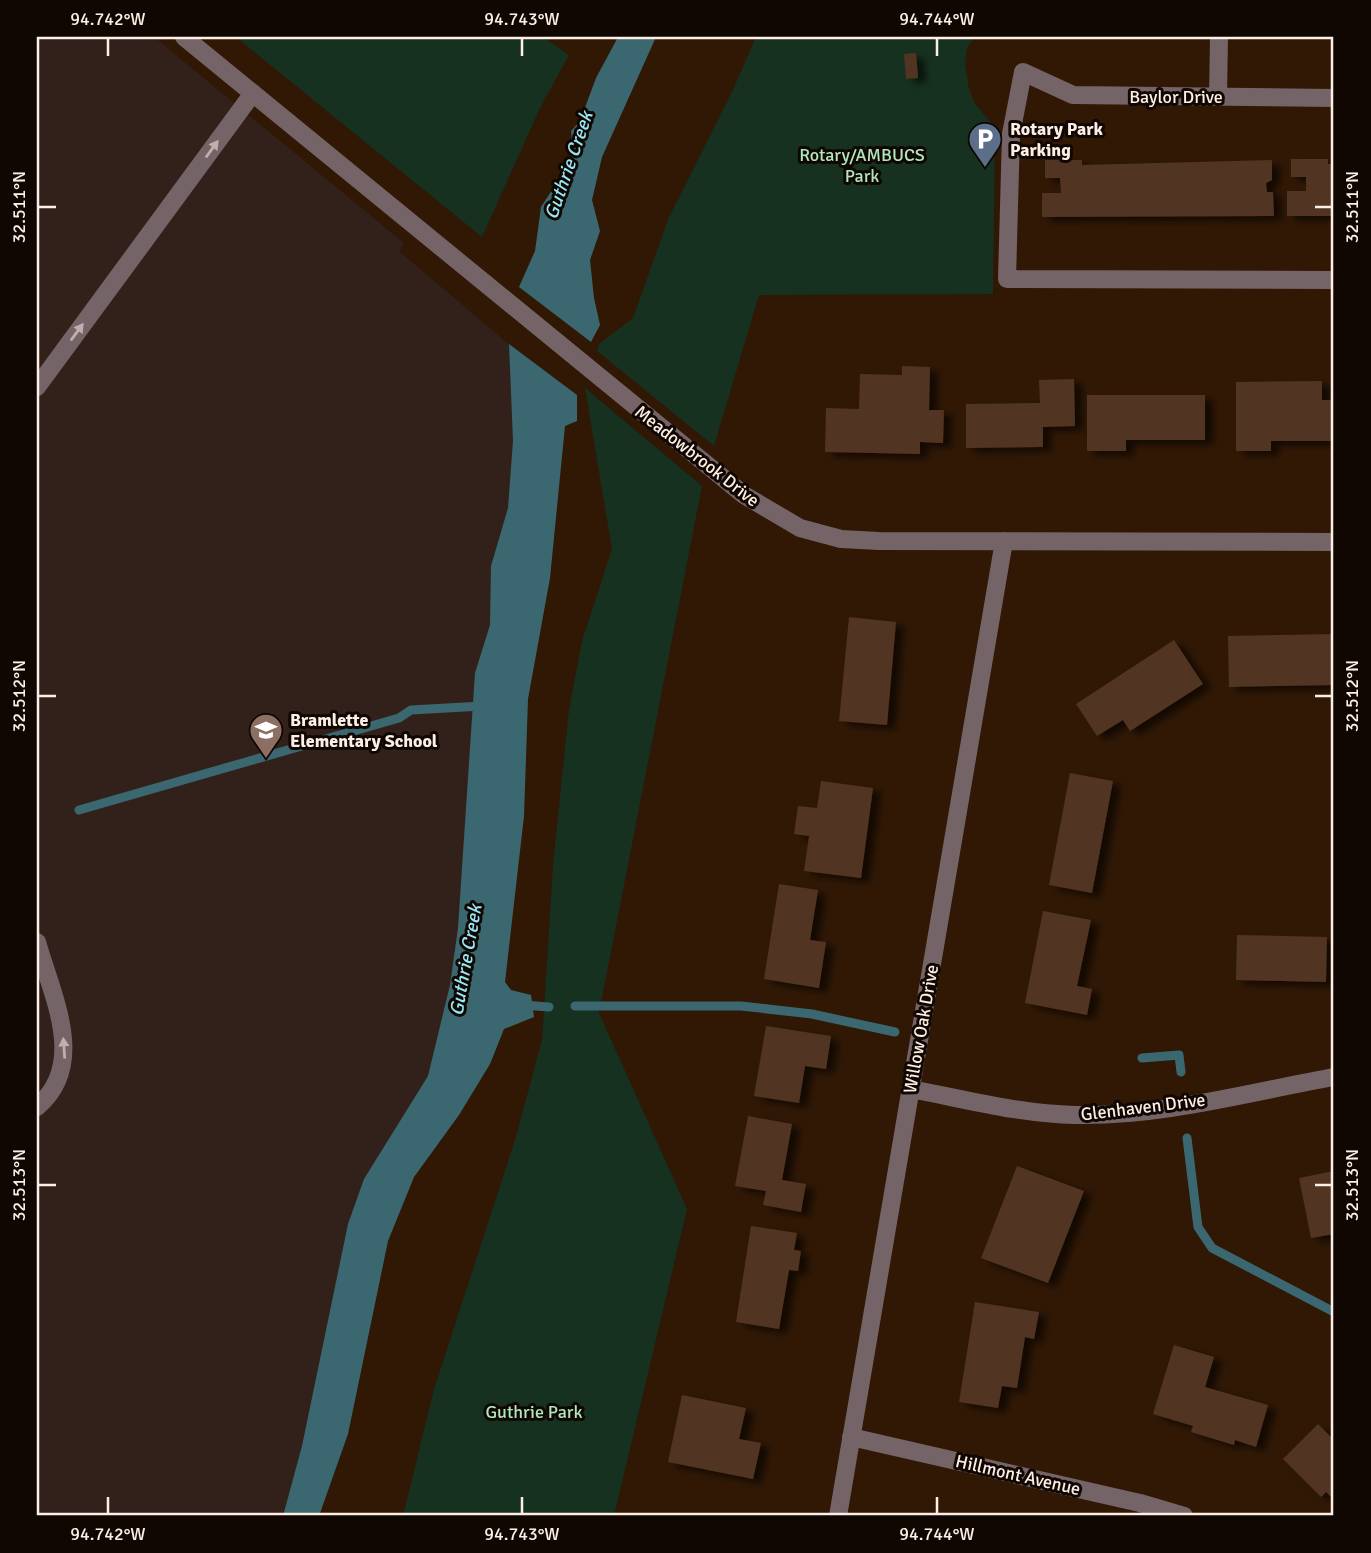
<svg xmlns="http://www.w3.org/2000/svg" width="1371" height="1553" font-family="Signika,sans-serif">
<defs>
<filter id="shadow"><feDropShadow dx="8" dy="4.5" stdDeviation="3.5" flood-color="#0009"/></filter>
</defs>
<rect width="100%" height="100%" fill="#301805"/>
<path fill="#32211a" d="M 37,37 L 154,37 L 404,243 L 399,251 L 539,370 L 462,1040 L 379,1170 L 291,1516 L 37,1516 Z"/>
<path fill="#16311f" d="M 236,37 L 543,37 L 569,55 L 541,106 L 482,237 Z
M 756,37 L 974,37 L 967,48 L 965,63 L 969,89 L 974,102 L 995,128 L 993,294 L 759,295 L 714,446 L 597,351 L 599,344 L 633,318 L 669,217 L 732,92 Z
M 585,388 L 702,486 L 599,1013 L 687,1209 L 614,1516 L 403,1516 L 434,1389 L 515,1140 L 542,1040 L 553,865 L 569,709 L 582,641 L 612,549 Z"/>
<path fill="#3b6870" d="M 618,37 L 656,37 L 602,157 L 592,200 L 600,231 L 590,260 L 594,298 L 600,325 L 591,342 L 519,287 L 535,251 L 541,207 L 560,178 L 565,161 L 573,155 L 571,131 L 580,121 L 596,78 Z
M 509,344 L 577,395 L 577,421 L 565,426 L 550,578 L 528,699 L 524,816 L 505,982 L 511,990 L 531,995 L 534,1017 L 504,1029 L 490,1064 L 459,1115 L 414,1177 L 388,1241 L 348,1434 L 319,1516 L 283,1516 L 302,1446 L 348,1224 L 364,1179 L 428,1076 L 450,985 L 458,928 L 475,673 L 490,625 L 491,566 L 508,508 L 513,441 Z"/>
<g fill="none" stroke-linecap="round" stroke-linejoin="round">
<path stroke="#3b6870" stroke-width="9" d="M 79,810 L 399,718 L 411,710 L 482,706
M 523,1005 L 549,1007
M 575,1006 L 741,1006 L 812,1014 L 895,1032
M 1142,1058 L 1179,1055 L 1181,1072
M 1187,1138 L 1198,1227 L 1212,1248 L 1334,1312"/>
</g>
<path fill="#513521" filter="url(#shadow)" d="M 916,53 L 918,78 L 906,79 L 904,54 Z
M 1291,159 L 1328,159 L 1328,164 L 1334,164 L 1334,216 L 1287,216 L 1287,191 L 1306,191 L 1306,177 L 1291,177 Z
M 1045,160 L 1082,160 L 1082,165 L 1272,160 L 1272,180 L 1266,183 L 1267,192 L 1273,192 L 1274,216 L 1042,217 L 1042,193 L 1061,193 L 1060,178 L 1045,178 Z
M 902,366 L 930,367 L 929,410 L 944,410 L 943,443 L 920,442 L 920,454 L 825,452 L 826,408 L 859,409 L 860,374 L 902,375 Z
M 1074,379 L 1075,426 L 1043,427 L 1043,447 L 966,448 L 966,404 L 1040,403 L 1039,380 Z
M 1322,381 L 1322,400 L 1334,400 L 1334,441 L 1271,441 L 1271,451 L 1236,451 L 1236,382 Z
M 1087,395 L 1205,395 L 1205,440 L 1126,440 L 1126,451 L 1087,451 Z
M 849,617 L 896,622 L 887,725 L 839,721 Z
M 1334,634 L 1334,685 L 1229,687 L 1228,636 Z
M 1174,640 L 1203,684 L 1130,731 L 1123,720 L 1097,736 L 1076,704 Z
M 1070,773 L 1113,781 L 1092,893 L 1049,885 Z
M 821,781 L 873,788 L 861,878 L 804,871 L 809,836 L 794,834 L 798,806 L 817,808 Z
M 779,884 L 818,890 L 810,940 L 826,942 L 819,988 L 764,979 Z
M 1043,911 L 1091,920 L 1077,986 L 1092,989 L 1087,1015 L 1025,1003 Z
M 1237,935 L 1327,937 L 1326,982 L 1236,980 Z
M 766,1026 L 831,1036 L 826,1069 L 805,1066 L 799,1103 L 754,1096 Z
M 748,1116 L 792,1124 L 782,1180 L 806,1184 L 801,1212 L 763,1205 L 766,1191 L 735,1186 Z
M 1017,1166 L 1084,1191 L 1048,1283 L 981,1258 Z
M 1334,1171 L 1334,1234 L 1311,1238 L 1299,1178 Z
M 751,1226 L 797,1233 L 794,1250 L 801,1251 L 798,1271 L 789,1270 L 779,1329 L 736,1322 Z
M 975,1302 L 1039,1312 L 1034,1339 L 1025,1337 L 1017,1388 L 1002,1386 L 998,1408 L 959,1402 Z
M 1174,1345 L 1214,1357 L 1205,1387 L 1268,1405 L 1256,1447 L 1235,1440 L 1234,1445 L 1191,1432 L 1193,1426 L 1153,1414 Z
M 682,1395 L 746,1408 L 739,1439 L 761,1443 L 753,1479 L 668,1462 Z
M 1318,1424 L 1334,1440 L 1334,1500 L 1326,1492 L 1321,1497 L 1283,1459 Z"/>
<g fill="none" stroke-linecap="round" stroke-linejoin="round">
<path stroke="#756467" stroke-width="18" d="M 184,37 L 744,495 L 800,528 L 841,539 L 879,541 L 1334,542
M 1218,97 L 1219,37
M 1334,98 L 1073,95 L 1023,72 L 1011,134 L 1007,279 L 1334,280
M 37,387 L 253,93
M 37,942 C 52,996 88,1064 37,1107
M 911,1089 C 964,1099 1020,1114 1075,1115 C 1161,1117 1250,1092 1334,1077
M 851,1437 L 1140,1503 L 1184,1516
M 838,1516 L 1004,541"/>
</g>
<defs><path id="oneway-solid" d="M-6-.8H1V-3.2L6.5 0L1 3.2V.8H-6Z" transform="scale(1.75)"/></defs>
<g fill="#c0b0ac">
<use href="#oneway-solid" transform="translate(212 149) rotate(-54)"/>
<use href="#oneway-solid" transform="translate(77 332) rotate(-54)"/>
<use href="#oneway-solid" transform="translate(64 1048) rotate(-94)"/>
</g>
<path fill="none" stroke="#fdefe5" stroke-width="2.5" d="M 108,38 L 108,56M 522,38 L 522,56M 937,38 L 937,56M 38,207 L 56,207M 1315,207 L 1332,207M 38,696 L 56,696M 1315,696 L 1332,696M 38,1185 L 56,1185M 1315,1185 L 1332,1185M 108,1497 L 108,1514M 522,1497 L 522,1514M 937,1497 L 937,1514"/>
<defs>
<symbol id="parking-pin" viewBox="-11 -11 22 30"><path d="M0 17L-7.5 6A9.5 9.5 0 1 1 7.5 6Z" fill="#5c6f8a" stroke="#100602"/><path d="M-3.5-5.5H1a3.5 3.5 0 0 1 0 7H-1V5.5H-3.5ZM-1-3.4V-.6H.8a1.4 1.4 0 0 0 0-2.8Z" fill="#fff"/></symbol>
<symbol id="school-pin" viewBox="-11 -11 22 30"><path d="M0 17L-7.5 6A9.5 9.5 0 1 1 7.5 6Z" fill="#8d6e63" stroke="#100602"/><path d="M0-5L7-2L0 1L-7-2ZM-4 1L0 2.5L4 1V4Q0 6-4 4Z" fill="#fff"/></symbol>
</defs>
<g fill-rule="evenodd">
<use href="#parking-pin" x="966" y="120" width="38" height="52"/>
<use href="#school-pin" x="247" y="711" width="38" height="52"/>
</g>
<g text-anchor="middle" stroke-width="6" stroke-linejoin="round" paint-order="stroke">
<g font-size="18" fill="#fdefe5" stroke="#100602">
<text x="1176" y="103">Baylor Drive</text>
<text transform="translate(697 456) rotate(38)" y="6">Meadowbrook Drive</text>
<text transform="translate(921 1029) rotate(-80)" y="6">Willow Oak Drive</text>
<text transform="translate(1143 1107) rotate(-7)" y="6">Glenhaven Drive</text>
<text transform="translate(1018 1475) rotate(13)" y="6">Hillmont Avenue</text>
</g>
<g font-size="18" font-weight="bold" fill="#fdefe5" stroke="#100602" text-anchor="start">
<text x="1010" y="135">Rotary Park<tspan x="1010" dy="21">Parking</tspan></text>
<text x="290" y="726">Bramlette<tspan x="290" dy="21">Elementary School</tspan></text>
</g>
<g font-size="18" fill="#afe8bf" stroke="#100602">
<text x="862" y="161">Rotary/AMBUCS<tspan x="862" dy="21">Park</tspan></text>
<text x="534" y="1418">Guthrie Park</text>
</g>
<g font-size="19" font-style="italic" fill="#97e8f6" stroke="#100602">
<text transform="translate(568 165) rotate(-71)" y="7">Guthrie Creek</text>
<text transform="translate(465 960) rotate(-80)" y="7">Guthrie Creek</text>
</g>
</g>
<rect width="1371" height="1553" fill="none" stroke="#100602" stroke-width="77"/>
<rect x="38" y="38" width="1294" height="1476" fill="none" stroke="#fdefe5" stroke-width="2.5"/>
<g font-size="18" text-anchor="middle" fill="#fdefe5">
<text x="108" y="25">94.742°W</text>
<text x="522" y="25">94.743°W</text>
<text x="937" y="25">94.744°W</text>
<text transform="translate(1352 207) rotate(-90)" y="6">32.511°N</text>
<text transform="translate(19 207) rotate(-90)" y="6">32.511°N</text>
<text transform="translate(1352 696) rotate(-90)" y="6">32.512°N</text>
<text transform="translate(19 696) rotate(-90)" y="6">32.512°N</text>
<text transform="translate(1352 1185) rotate(-90)" y="6">32.513°N</text>
<text transform="translate(19 1185) rotate(-90)" y="6">32.513°N</text>
<text x="108" y="1540">94.742°W</text>
<text x="522" y="1540">94.743°W</text>
<text x="937" y="1540">94.744°W</text>
</g>
</svg>
